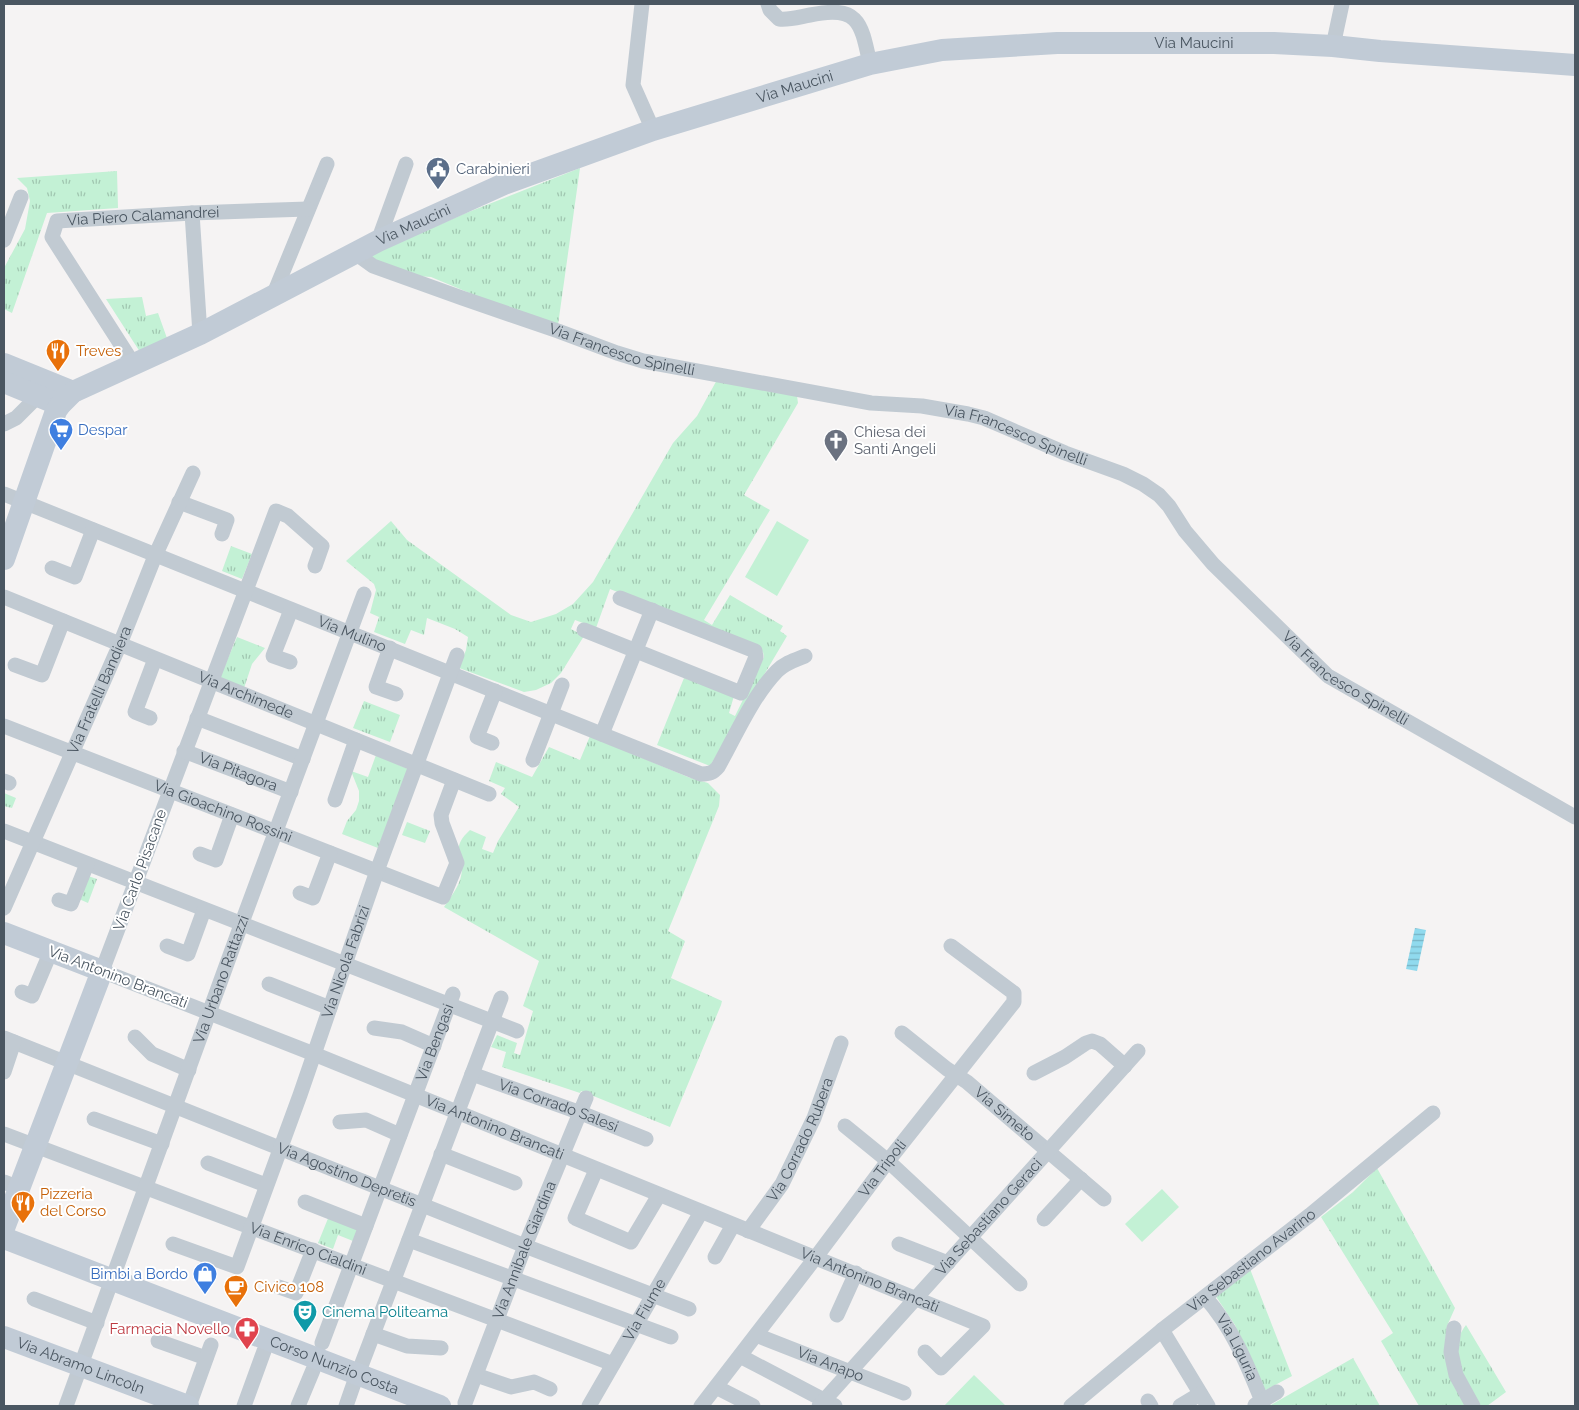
<svg xmlns="http://www.w3.org/2000/svg" width="1579" height="1410" font-family="Raleway,sans-serif">
<defs>
<pattern id="grass-tufts" width="24" height="20" patternUnits="userSpaceOnUse" patternTransform="scale(1.25)"><rect width="24" height="20" fill="#c3f1d5"/><path d="M3 7l-1-3M5 7V3M7 7l1-3M15 17l-1-3M17 17v-4M19 17l1-3" fill="none" stroke="#a0c6b0"/></pattern>
<pattern id="water-rules" width="6" height="5" patternUnits="userSpaceOnUse" patternTransform="scale(1.25)"><rect width="6" height="5" fill="#90daee"/><path d="M0 2.5h6" fill="none" stroke="#78b4c4"/></pattern>
</defs>
<rect width="100%" height="100%" fill="#f5f3f3"/>
<path fill="url(#grass-tufts)" d="M 580,168 L 558,325 L 484,299 L 431,277 L 417,276 L 372,260 L 370,255 L 466,213 Z
M 117,171 L 118,208 L 47,213 L 12,313 L 4,309 L 4,268 L 25,229 L 30,201 L 27,188 L 17,178 Z
M 142,297 L 146,316 L 158,313 L 168,341 L 140,352 L 106,299 Z
M 718,378 L 797,396 L 798,403 L 744,495 L 770,510 L 704,620 L 712,625 L 730,595 L 783,626 L 780,631 L 787,636 L 710,766 L 657,745 L 684,678 L 734,696 L 729,713 L 735,716 L 764,657 L 763,652 L 755,647 L 610,589 L 596,628 L 575,620 L 571,629 L 584,636 L 561,673 L 551,683 L 536,690 L 524,692 L 459,668 L 466,650 L 468,637 L 455,629 L 427,618 L 424,635 L 411,630 L 405,644 L 374,632 L 379,617 L 370,613 L 376,590 L 374,584 L 346,561 L 391,521 L 407,540 L 511,615 L 531,622 L 556,614 L 573,604 L 593,582 L 673,443 L 697,416 Z
M 231,546 L 252,554 L 242,579 L 222,571 Z
M 237,637 L 265,648 L 252,664 L 244,688 L 220,677 Z
M 364,701 L 400,715 L 390,742 L 353,728 Z
M 590,736 L 688,777 L 708,783 L 720,795 L 719,806 L 668,931 L 685,941 L 671,978 L 722,1001 L 721,1005 L 670,1127 L 581,1091 L 580,1093 L 502,1067 L 506,1052 L 491,1047 L 497,1035 L 517,1043 L 514,1053 L 520,1055 L 533,1011 L 523,1006 L 539,961 L 444,907 C 449,899 457,889 460,880 C 468,855 447,851 470,830 L 486,837 L 482,849 L 493,853 L 498,841 L 519,807 L 501,794 L 505,788 L 489,781 L 496,762 L 532,777 L 549,747 L 580,760 Z
M 376,755 L 408,769 L 378,848 L 342,834 L 347,821 L 356,810 L 359,801 L 359,791 L 351,771 L 368,777 Z
M 4,793 L 16,798 L 12,808 L 4,806 Z
M 407,822 L 430,831 L 425,843 L 402,835 Z
M 88,876 L 97,879 L 88,903 L 79,899 Z
M 1377,1168 L 1455,1308 L 1447,1326 L 1445,1345 L 1469,1406 L 1419,1406 L 1381,1341 L 1393,1333 L 1321,1217 L 1353,1192 Z
M 329,1216 L 358,1227 L 353,1241 L 338,1235 L 333,1249 L 318,1243 Z
M 1250,1269 L 1292,1376 L 1266,1390 L 1262,1389 L 1235,1325 L 1215,1295 Z
M 1466,1325 L 1506,1392 L 1487,1406 L 1481,1406 C 1475,1396 1461,1380 1458,1370 C 1454,1355 1456,1337 1466,1325 Z
M 1353,1358 L 1380,1406 L 1269,1406 Z"/>
<path fill="#c3f1d5" d="M 777,521 L 809,540 L 777,596 L 745,577 Z
M 1162,1189 L 1179,1207 L 1142,1242 L 1125,1224 Z
M 974,1375 L 1006,1406 L 944,1406 Z"/>
<path fill="url(#water-rules)" d="M 1415,928 L 1426,930 L 1417,971 L 1406,969 Z"/>
<g fill="none" stroke-linecap="round" stroke-linejoin="round">
<g stroke="#c1cad2" stroke-width="15">
<path d="M 642,4 L 633,85 L 653,130"/>
<path d="M 768,4 L 770,10 L 779,19 C 790,20 799,17 810,15 C 859,5 861,22 870,64"/>
<path d="M 1333,46 L 1342,4"/>
<path d="M 192,213 L 200,334"/>
<path d="M 4,240 L 21,197"/>
<path d="M 378,241 L 406,164"/>
<path id="s1" d="M 355,253 L 373,266 L 462,298 L 558,331 L 617,353 L 643,361 L 871,403 L 922,406 L 968,414 L 984,418 L 1065,453 L 1123,474 L 1143,484 L 1159,495 L 1169,506 L 1185,531 L 1213,564 L 1328,676 L 1575,817"/>
<path d="M 273,296 L 327,164"/>
<path id="s2" d="M 134,365 L 52,237 L 57,221 L 192,213 L 308,209"/>
<path d="M 4,424 L 16,418 L 38,396"/>
<path id="s3" d="M 4,494 L 701,774 C 709,774 713,773 718,767 C 736,735 752,697 777,671 C 785,663 795,660 805,656"/>
<path d="M 179,502 L 227,520 L 222,534"/>
<path id="s4" d="M 315,566 L 322,546 L 288,516 L 276,511 L 102,971 L 314,1054 L 983,1326 L 941,1368 L 925,1352"/>
<path d="M 52,568 L 75,577 L 93,530"/>
<path id="s5" d="M 4,597 L 489,794"/>
<path d="M 584,630 L 741,693 L 756,657 L 755,651 L 620,598"/>
<path d="M 390,648 L 376,687 L 396,694"/>
<path d="M 290,662 L 273,656 L 291,610"/>
<path d="M 15,665 L 42,675 L 63,621"/>
<path d="M 150,718 L 135,712 L 155,659"/>
<path d="M 197,718 L 303,759"/>
<path id="s6" d="M 4,726 L 443,897 L 457,863 L 442,823 L 441,815 L 454,780"/>
<path d="M 602,734 L 652,610"/>
<path d="M 492,743 L 477,737 L 495,691"/>
<path id="s7" d="M 184,751 L 291,792"/>
<path d="M 533,760 L 562,685"/>
<path d="M 4,781 L 9,783"/>
<path d="M 335,800 L 356,740"/>
<path d="M 4,831 L 517,1031"/>
<path d="M 200,854 L 216,860 L 232,815"/>
<path d="M 300,893 L 313,898 L 330,853"/>
<path d="M 59,900 L 71,904 L 87,864"/>
<path id="s8" d="M 4,908 L 120,644 L 155,556 L 193,473"/>
<path d="M 167,946 L 188,954 L 204,910"/>
<path d="M 269,984 L 330,1008"/>
<path d="M 22,992 L 32,996 L 51,951"/>
<path d="M 374,1028 L 402,1032 L 434,1046"/>
<path id="s9" d="M 902,1033 L 947,1069 L 967,1082 L 1104,1199"/>
<path d="M 135,1037 L 152,1054 L 189,1070"/>
<path id="s10" d="M 4,1038 L 525,1246 L 689,1309"/>
<path d="M 4,1072 L 14,1042"/>
<path d="M 1034,1073 L 1065,1057 L 1086,1043 L 1092,1041 L 1100,1044 L 1125,1066"/>
<path id="s11" d="M 472,1074 L 581,1113 L 646,1139"/>
<path d="M 94,1119 L 162,1144"/>
<path d="M 340,1122 L 366,1120 L 400,1135"/>
<path d="M 845,1126 L 888,1161 L 1020,1284"/>
<path id="s12" d="M 4,1134 L 613,1364"/>
<path d="M 441,1154 L 515,1183"/>
<path d="M 208,1163 L 266,1185"/>
<path d="M 596,1170 L 575,1218 L 631,1242 L 659,1195"/>
<path d="M 4,1182 L 19,1188"/>
<path d="M 305,1202 L 366,1226"/>
<path d="M 1044,1219 L 1081,1179"/>
<path id="s13" d="M 748,1231 L 782,1184 L 814,1118 L 841,1043"/>
<path d="M 409,1240 L 671,1337"/>
<path id="s14" d="M 173,1244 L 237,1267 L 300,1095 L 377,871 L 457,655"/>
<path d="M 899,1244 L 948,1263"/>
<path d="M 715,1257 L 733,1225"/>
<path d="M 279,1287 L 296,1293 L 313,1250"/>
<path id="s15" d="M 1205,1297 C 1232,1327 1247,1364 1262,1401"/>
<path d="M 34,1299 L 97,1323"/>
<path d="M 837,1315 L 856,1273"/>
<path d="M 1454,1328 L 1451,1352 L 1456,1375 L 1473,1406"/>
<path d="M 1162,1330 L 1208,1406"/>
<path d="M 373,1334 L 407,1346 L 441,1348"/>
<path id="s16" d="M 756,1335 L 904,1393"/>
<path d="M 158,1341 L 206,1358"/>
<path id="s17" d="M 322,1343 L 453,994"/>
<path d="M 740,1356 L 835,1406"/>
<path d="M 361,1366 L 501,998"/>
<path d="M 476,1375 L 511,1387 L 534,1382 L 550,1389"/>
<path d="M 716,1387 L 753,1406"/>
<path d="M 1148,1401 L 1151,1406"/>
<path id="s18" d="M 465,1403 L 525,1246 L 586,1098"/>
<path d="M 1255,1405 L 1277,1392"/>
<path id="s19" d="M 66,1406 L 241,925 L 364,594"/>
<path d="M 189,1406 L 211,1345"/>
<path d="M 244,1406 L 264,1351"/>
<path d="M 298,1406 L 313,1370"/>
<path d="M 346,1406 L 354,1383"/>
<path id="s20" d="M 589,1406 L 701,1212"/>
<path id="s21" d="M 701,1406 L 816,1257 L 888,1161 L 1014,1002 L 1014,993 L 951,946"/>
<path id="s22" d="M 819,1406 L 1138,1051"/>
<path id="s23" d="M 1071,1406 L 1162,1330 L 1310,1215 L 1433,1113"/>
<path d="M 1180,1406 L 1200,1394"/>
</g>
<g stroke="#c1cbd6" stroke-width="22">
<path d="M 4,364 L 73,392"/>
<path d="M 4,382 L 60,405"/>
<path id="s24" d="M 4,559 L 56,411 L 60,405 L 73,392 L 200,334 L 378,241 L 504,184 L 653,130 L 870,64 L 942,50 L 1057,43 L 1274,43 L 1333,46 L 1380,51 L 1575,65"/>
<path d="M 4,933 L 102,971 L 4,1228"/>
<path id="s25" d="M 4,1238 L 440,1406"/>
<path id="s26" d="M 4,1337 L 188,1406"/>
</g>
</g>
<defs>
<symbol id="civic-pin" viewBox="-11 -11 22 30"><path d="M0 17L-7.5 6A9.5 9.5 0 1 1 7.5 6Z" fill="#5c6f8a" stroke="#fff"/><path d="M-.6-6.5H3V-4.5H.6V-3L4-1V1h2V6H-6V1h2V-1L-.6-3ZM-1.2 2.5V6h2.4V2.5Z" fill="#fff"/></symbol>
<symbol id="restaurant-pin" viewBox="-11 -11 22 30"><path d="M0 17L-7.5 6A9.5 9.5 0 1 1 7.5 6Z" fill="#e8710a" stroke="#fff"/><path d="M-5-6h1v4h1v-4h1v4h1v-4h1v5L-1.5 .5V6h-2V.5L-5-1ZM5-6V6H3V1.5H1.5Q1.5-4 5-6Z" fill="#fff"/></symbol>
<symbol id="supermarket-pin" viewBox="-11 -11 22 30"><path d="M0 17L-7.5 6A9.5 9.5 0 1 1 7.5 6Z" fill="#3f7fe0" stroke="#fff"/><path d="M-6-5.5h2.5l.6 2H6L4.5 2H-2.5L-4.4-4H-6ZM-1.5 3.2a1.3 1.3 0 1 0 .1 0ZM3 3.2a1.3 1.3 0 1 0 .1 0Z" fill="#fff"/></symbol>
<symbol id="church-pin" viewBox="-11 -11 22 30"><path d="M0 17L-7.5 6A9.5 9.5 0 1 1 7.5 6Z" fill="#6b7280" stroke="#fff"/><path d="M-1.2-6h2.4v3.5h3.3v2.4h-3.3V6h-2.4V-.1h-3.3v-2.4h3.3Z" fill="#fff"/></symbol>
<symbol id="shop-pin" viewBox="-11 -11 22 30"><path d="M0 17L-7.5 6A9.5 9.5 0 1 1 7.5 6Z" fill="#3f7fe0" stroke="#fff"/><path d="M-5-2.5h2.3a2.7 3.5 0 0 1 5.4 0H5L5.5 6h-11ZM-1.5-2.5h3a1.5 2.3 0 0 0-3 0Z" fill="#fff"/></symbol>
<symbol id="cafe-pin" viewBox="-11 -11 22 30"><path d="M0 17L-7.5 6A9.5 9.5 0 1 1 7.5 6Z" fill="#e8710a" stroke="#fff"/><path d="M-5.5-4.5H6V0H3Q3 3.5 0 3.5H-2.5Q-5.5 3.5-5.5 0ZM3-3.2v2h1.7v-2ZM-6 4.5H4V6H-6Z" fill="#fff"/></symbol>
<symbol id="theatre-pin" viewBox="-11 -11 22 30"><path d="M0 17L-7.5 6A9.5 9.5 0 1 1 7.5 6Z" fill="#0f9aa8" stroke="#fff"/><path d="M-5-5.5Q0-4 5-5.5V0Q5 5 0 6Q-5 5-5 0ZM-3.3-2.5H-1v1.5H-3.3ZM1-2.5H3.3v1.5H1ZM-2.8 1Q0 5.5 2.8 1Z" fill="#fff"/></symbol>
<symbol id="pharmacy-pin" viewBox="-11 -11 22 30"><path d="M0 17L-7.5 6A9.5 9.5 0 1 1 7.5 6Z" fill="#e0444e" stroke="#fff"/><path d="M-2-6h4v4h4v4h-4v4h-4v-4h-4v-4h4Z" fill="#fff"/></symbol>
</defs>
<g fill-rule="evenodd">
<use href="#civic-pin" x="424" y="155" width="28" height="38"/>
<use href="#restaurant-pin" x="44" y="337" width="28" height="38"/>
<use href="#supermarket-pin" x="47" y="416" width="28" height="38"/>
<use href="#church-pin" x="822" y="427" width="28" height="38"/>
<use href="#restaurant-pin" x="9" y="1189" width="28" height="38"/>
<use href="#shop-pin" x="191" y="1260" width="28" height="38"/>
<use href="#cafe-pin" x="222" y="1273" width="28" height="38"/>
<use href="#theatre-pin" x="291" y="1298" width="28" height="38"/>
<use href="#pharmacy-pin" x="233" y="1315" width="28" height="38"/>
</g>
<g text-anchor="middle" stroke-width="4" stroke-linejoin="round" paint-order="stroke">
<g font-size="15" fill="#4a5661" stroke="#fff">
<text dy="5" stroke="none"><textPath href="#s24" startOffset="1372">Via Maucini</textPath></text>
<text dy="5" stroke="none"><textPath href="#s24" startOffset="968">Via Maucini</textPath></text>
<text dy="5" stroke="none"><textPath href="#s2" startOffset="255">Via Piero Calamandrei</textPath></text>
<text dy="5" stroke="none"><textPath href="#s24" startOffset="562">Via Maucini</textPath></text>
<text dy="5" stroke="none"><textPath href="#s1" startOffset="285">Via Francesco Spinelli</textPath></text>
<text dy="5" stroke="none"><textPath href="#s1" startOffset="690">Via Francesco Spinelli</textPath></text>
<text dy="5" stroke="none"><textPath href="#s3" startOffset="375">Via Mulino</textPath></text>
<text dy="5" stroke="none"><textPath href="#s1" startOffset="1110">Via Francesco Spinelli</textPath></text>
<text dy="5" stroke="none"><textPath href="#s8" startOffset="238">Via Fratelli Bandiera</textPath></text>
<text dy="5" stroke="none"><textPath href="#s5" startOffset="261">Via Archimede</textPath></text>
<text dy="5" stroke="none"><textPath href="#s7" startOffset="58">Via Pitagora</textPath></text>
<text dy="5" stroke="none"><textPath href="#s6" startOffset="235">Via Gioachino Rossini</textPath></text>
<text transform="translate(140 870) rotate(-70)" y="5">Via Carlo Pisacane</text>
<text dy="5" stroke="none"><textPath href="#s14" startOffset="392">Via Nicola Fabrizi</textPath></text>
<text transform="translate(118 977) rotate(21)" y="5">Via Antonino Brancati</text>
<text dy="5" stroke="none"><textPath href="#s19" startOffset="454">Via Urbano Rattazzi</textPath></text>
<text dy="5" stroke="none"><textPath href="#s17" startOffset="321">Via Bengasi</textPath></text>
<text dy="5" stroke="none"><textPath href="#s11" startOffset="92">Via Corrado Salesi</textPath></text>
<text dy="5" stroke="none"><textPath href="#s9" startOffset="131">Via Simeto</textPath></text>
<text dy="5" stroke="none"><textPath href="#s4" startOffset="994">Via Antonino Brancati</textPath></text>
<text dy="5" stroke="none"><textPath href="#s13" startOffset="106">Via Corrado Rubera</textPath></text>
<text dy="5" stroke="none"><textPath href="#s21" startOffset="299">Via Tripoli</textPath></text>
<text dy="5" stroke="none"><textPath href="#s10" startOffset="369">Via Agostino Depretis</textPath></text>
<text dy="5" stroke="none"><textPath href="#s22" startOffset="254">Via Sebastiano Geraci</textPath></text>
<text dy="5" stroke="none"><textPath href="#s12" startOffset="325">Via Enrico Cialdini</textPath></text>
<text dy="5" stroke="none"><textPath href="#s18" startOffset="164">Via Annibale Giardina</textPath></text>
<text dy="5" stroke="none"><textPath href="#s23" startOffset="232">Via Sebastiano Avarino</textPath></text>
<text dy="5" stroke="none"><textPath href="#s4" startOffset="1399">Via Antonino Brancati</textPath></text>
<text dy="5" stroke="none"><textPath href="#s20" startOffset="111">Via Fiume</textPath></text>
<text dy="5" stroke="none"><textPath href="#s15" startOffset="60">Via Liguria</textPath></text>
<text dy="5" stroke="none"><textPath href="#s25" startOffset="354">Corso Nunzio Costa</textPath></text>
<text dy="5" stroke="none"><textPath href="#s16" startOffset="80">Via Anapo</textPath></text>
<text dy="5" stroke="none"><textPath href="#s26" startOffset="82">Via Abramo Lincoln</textPath></text>
</g>
<g font-size="15" fill="#4e5e75" stroke="#fff" text-anchor="start">
<text x="456" y="174">Carabinieri</text>
</g>
<g font-size="15" fill="#c56008" stroke="#fff" text-anchor="start">
<text x="76" y="356">Treves</text>
<text x="40" y="1199">Pizzeria<tspan x="40" dy="17">del Corso</tspan></text>
<text x="254" y="1292">Civico 108</text>
</g>
<g font-size="15" fill="#366cbe" stroke="#fff" text-anchor="start">
<text x="78" y="435">Despar</text>
<text x="188" y="1279" text-anchor="end">Bimbi a Bordo</text>
</g>
<g font-size="15" fill="#5b616d" stroke="#fff" text-anchor="start">
<text x="854" y="437">Chiesa dei<tspan x="854" dy="17">Santi Angeli</tspan></text>
</g>
<g font-size="15" fill="#0d838f" stroke="#fff" text-anchor="start">
<text x="322" y="1317">Cinema Politeama</text>
</g>
<g font-size="15" fill="#be3a42" stroke="#fff" text-anchor="end">
<text x="230" y="1334">Farmacia Novello</text>
</g>
</g>
<rect width="1579" height="1410" fill="none" stroke="#4a5661" stroke-width="10"/>
</svg>
